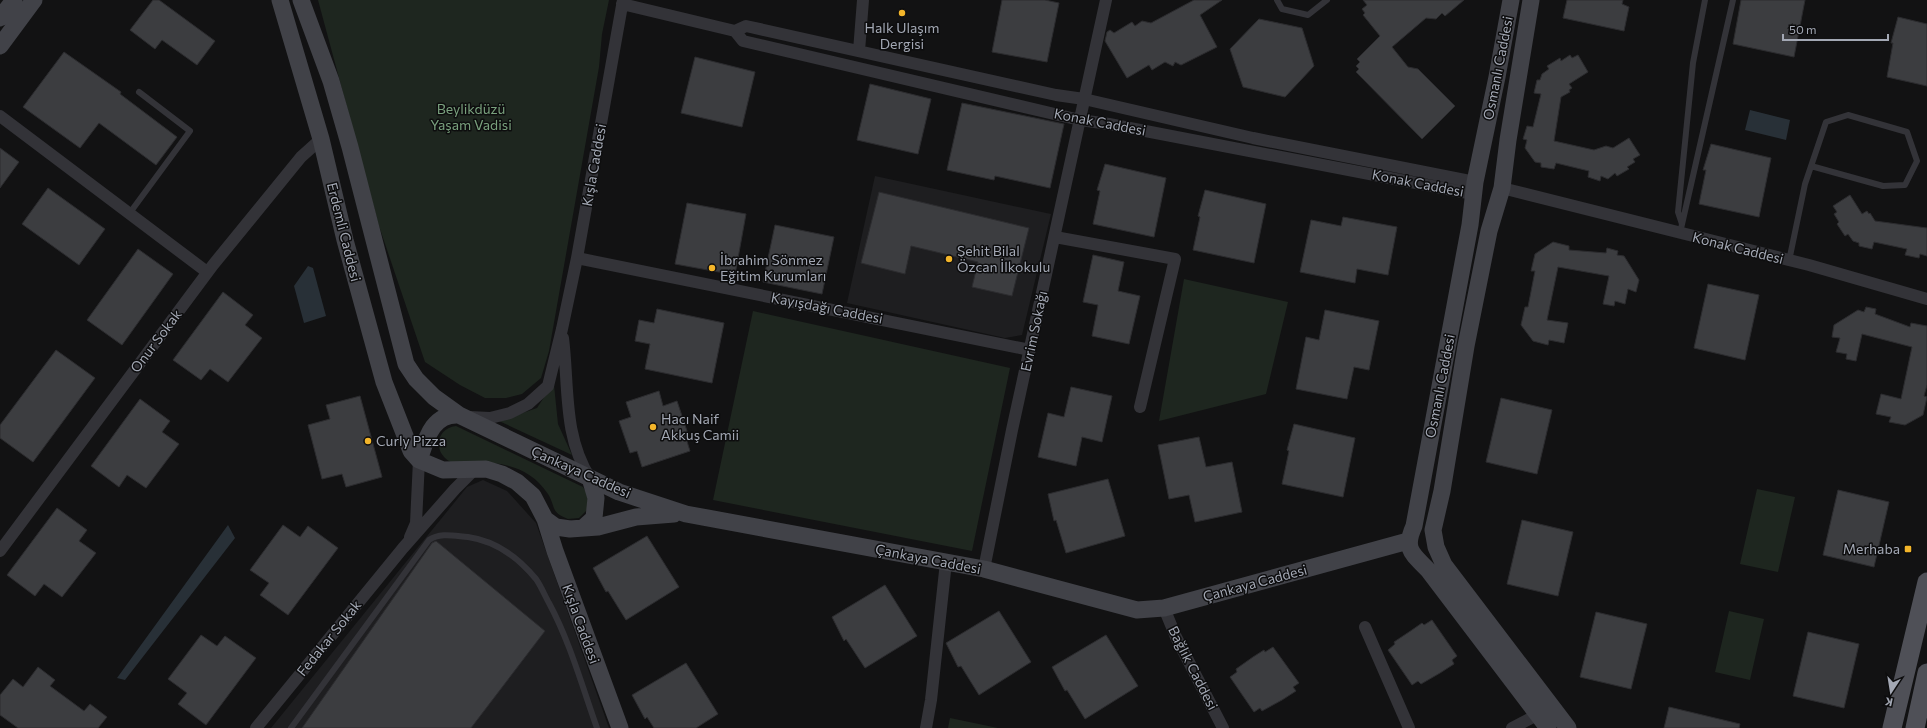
<svg xmlns="http://www.w3.org/2000/svg" width="1927" height="728" font-family="Commissioner,sans-serif">
<rect width="100%" height="100%" fill="#121213"/>
<path fill="#1e1e20" d="M 875,176 L 1051,214 L 1022,335 L 1005,338 L 847,303 Z
M 483,480 L 507,491 L 536,523 L 609,728 L 271,728 L 467,487 Z"/>
<path fill="#1e261f" d="M 318,0 L 609,0 L 602,34 L 599,67 L 549,351 L 541,378 L 522,394 L 506,398 L 485,398 L 460,385 L 425,362 L 379,226 Z
M 1184,279 L 1288,302 L 1266,394 L 1159,421 Z
M 753,311 L 1010,368 L 972,551 L 713,500 Z
M 552,385 L 554,385 L 558,424 L 572,455 L 499,421 L 537,408 Z
M 456,426 L 583,487 L 588,495 L 588,509 L 579,518 L 568,519 C 550,512 556,507 548,494 C 526,460 488,461 453,463 C 433,455 434,429 456,426 Z
M 1757,489 L 1795,497 L 1778,572 L 1740,564 Z
M 1729,611 L 1764,619 L 1750,680 L 1715,672 Z
M 950,718 L 998,728 L 948,728 Z"/>
<path fill="#283037" d="M 1750,110 L 1790,120 L 1786,140 L 1745,130 Z
M 308,266 L 313,268 L 326,316 L 304,323 L 294,286 Z
M 228,525 L 235,538 L 125,680 L 117,678 Z"/>
<path fill="#3c3d40" stroke="#2c2c2f" d="M 153,0 L 159,0 L 215,41 L 197,65 L 162,40 L 155,49 L 130,30 Z
M 1002,0 L 1045,0 L 1059,3 L 1047,62 L 992,52 Z
M 1194,0 L 1222,0 L 1200,15 L 1217,47 L 1181,65 L 1175,62 L 1173,66 L 1165,62 L 1152,70 L 1149,65 L 1127,78 L 1105,41 L 1107,32 L 1110,30 L 1114,33 L 1132,22 L 1135,26 L 1142,21 L 1151,23 Z
M 1363,0 L 1464,0 L 1445,16 L 1442,13 L 1436,19 L 1426,18 L 1392,47 L 1408,67 L 1418,69 L 1455,106 L 1422,139 L 1356,72 L 1359,69 L 1356,66 L 1360,62 L 1357,59 L 1380,36 L 1363,15 L 1365,13 L 1362,9 L 1367,5 Z
M 1567,0 L 1623,0 L 1622,4 L 1629,7 L 1624,31 L 1563,18 Z
M 1741,0 L 1805,0 L 1794,57 L 1733,44 Z
M 1898,17 L 1927,24 L 1927,86 L 1887,77 L 1893,43 L 1891,43 Z
M 1259,19 L 1302,28 L 1314,66 L 1285,97 L 1243,87 L 1230,49 Z
M 64,52 L 121,92 L 120,94 L 177,137 L 156,165 L 99,123 L 80,148 L 23,107 Z
M 1570,55 L 1572,58 L 1578,55 L 1588,72 L 1569,84 L 1572,88 L 1569,90 L 1570,92 L 1561,97 L 1554,141 L 1594,150 L 1606,146 L 1613,148 L 1629,138 L 1640,155 L 1633,159 L 1635,162 L 1627,167 L 1629,169 L 1617,176 L 1615,173 L 1608,179 L 1601,176 L 1600,181 L 1588,177 L 1589,171 L 1556,163 L 1554,169 L 1541,167 L 1541,163 L 1535,162 L 1525,148 L 1527,140 L 1523,139 L 1527,126 L 1533,127 L 1541,94 L 1534,93 L 1537,80 L 1540,80 L 1542,74 L 1549,69 L 1547,66 L 1560,58 L 1561,61 Z
M 695,57 L 755,72 L 742,127 L 681,113 Z
M 870,84 L 931,99 L 918,154 L 857,140 Z
M 962,103 L 1064,124 L 1050,188 L 995,176 L 994,180 L 947,170 Z
M 1711,144 L 1771,158 L 1759,217 L 1699,204 L 1706,170 L 1703,170 Z
M 0,148 L 19,162 L 0,188 Z
M 1105,164 L 1166,178 L 1154,237 L 1093,224 L 1100,191 L 1097,190 Z
M 48,188 L 105,229 L 79,265 L 22,224 Z
M 1205,190 L 1266,204 L 1254,263 L 1193,250 L 1200,217 L 1198,216 Z
M 879,192 L 1029,228 L 1012,296 L 972,287 L 978,262 L 911,246 L 905,274 L 861,263 Z
M 1850,195 L 1862,214 L 1867,211 L 1869,214 L 1870,213 L 1875,221 L 1927,228 L 1927,256 L 1920,254 L 1919,258 L 1905,255 L 1907,249 L 1874,242 L 1872,249 L 1859,246 L 1859,243 L 1853,241 L 1848,234 L 1845,236 L 1837,224 L 1839,222 L 1834,214 L 1837,212 L 1833,206 Z
M 687,203 L 746,214 L 735,275 L 675,264 Z
M 1343,217 L 1397,227 L 1388,275 L 1357,269 L 1355,283 L 1300,272 L 1311,220 L 1341,226 Z
M 775,225 L 834,237 L 822,294 L 763,282 Z
M 1553,242 L 1569,246 L 1569,250 L 1606,253 L 1607,248 L 1618,251 L 1617,255 L 1624,256 L 1639,280 L 1636,292 L 1628,289 L 1625,304 L 1615,301 L 1614,306 L 1603,304 L 1609,276 L 1558,267 L 1547,320 L 1568,323 L 1564,343 L 1549,340 L 1548,345 L 1533,341 L 1521,325 L 1525,307 L 1528,307 L 1535,271 L 1531,271 L 1535,254 Z
M 138,249 L 173,274 L 122,345 L 87,320 Z
M 1093,255 L 1124,262 L 1118,291 L 1140,296 L 1129,344 L 1092,336 L 1098,305 L 1083,302 Z
M 1708,284 L 1759,295 L 1745,360 L 1694,348 Z
M 223,292 L 253,315 L 245,325 L 262,338 L 228,382 L 210,369 L 201,380 L 173,360 Z
M 1866,307 L 1876,309 L 1875,314 L 1910,327 L 1911,323 L 1927,326 L 1927,385 L 1924,396 L 1927,397 L 1923,415 L 1905,425 L 1889,422 L 1891,417 L 1876,414 L 1881,394 L 1901,399 L 1912,347 L 1862,334 L 1856,361 L 1846,359 L 1847,354 L 1836,352 L 1840,338 L 1832,337 L 1834,325 L 1858,310 L 1864,312 Z
M 657,309 L 724,323 L 712,383 L 645,369 L 650,344 L 635,341 L 639,320 L 654,323 Z
M 1325,310 L 1379,321 L 1369,370 L 1354,367 L 1347,399 L 1296,389 L 1306,337 L 1319,340 Z
M 56,350 L 95,378 L 33,462 L 0,438 L 0,425 Z
M 1071,387 L 1112,396 L 1102,442 L 1082,437 L 1076,466 L 1038,457 L 1048,413 L 1064,417 Z
M 659,391 L 663,406 L 677,401 L 688,434 L 685,435 L 690,451 L 642,467 L 637,451 L 630,453 L 619,421 L 631,417 L 626,402 Z
M 360,396 L 382,477 L 346,487 L 342,474 L 322,479 L 308,425 L 330,419 L 326,405 Z
M 1501,398 L 1552,410 L 1537,474 L 1486,462 Z
M 140,399 L 170,421 L 162,432 L 179,444 L 146,488 L 127,475 L 119,487 L 91,466 Z
M 1294,424 L 1355,438 L 1343,497 L 1282,484 L 1289,451 L 1287,450 Z
M 1199,437 L 1206,467 L 1232,462 L 1242,512 L 1195,522 L 1189,495 L 1169,499 L 1158,445 Z
M 1108,479 L 1125,536 L 1066,553 L 1056,520 L 1054,521 L 1048,494 Z
M 1838,490 L 1889,502 L 1874,567 L 1823,555 Z
M 57,508 L 87,530 L 79,541 L 96,553 L 62,597 L 44,584 L 35,596 L 7,575 Z
M 1522,520 L 1573,532 L 1558,596 L 1507,584 Z
M 283,525 L 300,537 L 308,526 L 338,548 L 288,615 L 260,595 L 269,583 L 250,570 Z
M 647,536 L 679,587 L 626,620 L 608,591 L 606,592 L 593,568 Z
M 436,541 L 545,631 L 471,728 L 302,728 L 432,543 Z
M 885,585 L 917,636 L 865,668 L 846,639 L 844,641 L 832,617 Z
M 999,611 L 1031,662 L 979,695 L 961,666 L 958,667 L 946,643 Z
M 1596,612 L 1647,624 L 1631,689 L 1580,677 Z
M 1432,620 L 1457,656 L 1452,660 L 1454,664 L 1440,673 L 1421,684 L 1418,681 L 1412,685 L 1388,650 L 1395,644 L 1394,642 L 1412,630 L 1422,623 L 1424,625 Z
M 1808,632 L 1859,644 L 1844,708 L 1793,696 Z
M 201,635 L 217,646 L 225,636 L 256,658 L 206,725 L 178,704 L 187,693 L 168,679 Z
M 1106,635 L 1138,686 L 1085,719 L 1067,690 L 1065,691 L 1052,667 Z
M 1273,647 L 1299,683 L 1293,687 L 1296,691 L 1282,700 L 1262,711 L 1260,708 L 1254,712 L 1230,677 L 1237,672 L 1236,669 L 1253,657 L 1264,650 L 1265,652 Z
M 686,663 L 718,714 L 696,728 L 654,728 L 647,717 L 645,719 L 632,695 Z
M 38,667 L 55,680 L 50,686 L 84,711 L 90,704 L 107,717 L 98,728 L 18,728 L 0,715 L 0,695 L 13,679 L 23,687 Z
M 1669,707 L 1740,724 L 1739,728 L 1664,728 Z"/>
<g fill="none" stroke-linecap="round" stroke-linejoin="round">
<path stroke="#333338" stroke-width="6" d="M 1277,0 L 1282,9 L 1308,15 L 1327,0
M 129,214 L 190,131 L 139,92
M 1682,224 L 1678,212 L 1693,63 L 1705,0
M 1680,233 L 1733,0
M 1789,261 L 1805,184 L 1826,122 L 1848,115 L 1907,132 L 1917,161 L 1905,185 L 1883,186 L 1811,166
M 291,728 L 429,540 C 440,532 455,536 468,537 C 496,541 518,557 536,579 C 541,586 545,596 549,603 C 570,642 582,686 597,728"/>
<path stroke="#333338" stroke-width="12" d="M 622,4 L 735,31 L 746,26 L 1056,95 L 1084,99 L 1253,138 L 1475,182
M 735,31 L 743,41 L 1080,120 L 1109,124 L 1473,194
M 859,51 L 863,0
M 0,116 L 207,272
M 1502,188 L 1809,265 L 1927,299
M 1055,237 L 1175,259 L 1140,407
M 577,258 L 1030,350
M 563,338 C 569,386 563,436 590,478
M 469,417 L 490,418 L 510,413 L 528,404 L 548,386 L 562,329 L 577,258 L 623,0
M 410,537 L 416,523 L 419,460
M 0,551 L 213,265 L 301,157 L 321,139
M 984,569 L 1012,430 L 1106,0
M 1164,608 L 1176,637 L 1223,728
M 1365,627 L 1409,728
M 256,728 L 403,548 L 455,489 L 475,469
M 926,728 L 931,700 L 946,562
M 1512,728 L 1537,715"/>
<path stroke="#414248" stroke-width="17" d="M 280,0 L 321,139 L 345,240 L 384,382 L 411,451 L 419,460 L 443,470 L 486,469 L 502,474 L 517,482 L 533,496 L 545,519 L 556,527 L 570,529 L 598,527 L 636,517 L 674,514
M 301,0 L 331,81 L 350,147 L 406,364 L 416,379 L 434,397 L 459,415 L 619,492 L 686,514 L 984,569 L 1137,610 L 1164,608 L 1408,541
M 1511,0 L 1497,77 L 1475,182 L 1470,225 L 1414,526 C 1403,550 1413,554 1429,571 L 1548,728
M 1531,0 L 1508,140 L 1502,188 L 1489,231 L 1466,346 L 1442,491 L 1433,530 L 1436,547 L 1444,565 L 1568,728
M 0,18 L 14,0
M 0,46 L 34,0
M 419,460 C 426,440 432,413 459,415
M 545,519 L 555,551 L 620,728
M 583,528 L 594,518 L 596,498 L 590,478"/>
<path stroke="#4f5057" stroke-width="19" d="M 1892,728 L 1927,582
M 1915,728 L 1927,673"/>
</g>
<g fill="#f3b52a" stroke="#0d0d0e" stroke-width="1.5">
<circle cx="902" cy="13" r="4"/>
<circle cx="949" cy="259" r="4"/>
<circle cx="712" cy="268" r="4"/>
<circle cx="653" cy="427" r="4"/>
<circle cx="368" cy="441" r="4"/>
<rect x="1904" y="545" width="8" height="8" rx="2"/>
</g>
<g text-anchor="middle" stroke-width="3" stroke-linejoin="round" paint-order="stroke">
<g font-size="14" fill="#a3a8b4" stroke="#0d0d0e" text-anchor="start">
<text x="902" y="33" text-anchor="middle">Halk Ulaşım<tspan x="902" dy="16">Dergisi</tspan></text>
<text x="957" y="256">Şehit Bilal<tspan x="957" dy="16">Özcan İlkokulu</tspan></text>
<text x="720" y="265">İbrahim Sönmez<tspan x="720" dy="16">Eğitim Kurumları</tspan></text>
<text x="661" y="424">Hacı Naif<tspan x="661" dy="16">Akkuş Camii</tspan></text>
<text x="376" y="446">Curly Pizza</text>
<text x="1900" y="554" text-anchor="end">Merhaba</text>
</g>
<g font-size="14" fill="#a3a8b4" stroke="#0d0d0e">
<text transform="translate(1498 68) rotate(-79)" y="5">Osmanlı Caddesi</text>
<text transform="translate(1100 122) rotate(11)" y="5">Konak Caddesi</text>
<text transform="translate(594 165) rotate(-80)" y="5">Kışla Caddesi</text>
<text transform="translate(1418 183) rotate(11)" y="5">Konak Caddesi</text>
<text transform="translate(344 232) rotate(76)" y="5">Erdemli Caddesi</text>
<text transform="translate(1738 248) rotate(14)" y="5">Konak Caddesi</text>
<text transform="translate(827 308) rotate(11)" y="5">Kayışdağı Caddesi</text>
<text transform="translate(1034 331) rotate(-78)" y="5">Evrim Sokağı</text>
<text transform="translate(156 341) rotate(-53)" y="5">Onur Sokak</text>
<text transform="translate(1440 386) rotate(-79)" y="5">Osmanlı Caddesi</text>
<text transform="translate(581 472) rotate(24)" y="5">Çankaya Caddesi</text>
<text transform="translate(928 559) rotate(11)" y="5">Çankaya Caddesi</text>
<text transform="translate(1255 583) rotate(-15)" y="5">Çankaya Caddesi</text>
<text transform="translate(581 624) rotate(70)" y="5">Kışla Caddesi</text>
<text transform="translate(329 638) rotate(-51)" y="5">Fedakar Sokak</text>
<text transform="translate(1193 668) rotate(63)" y="5">Bağlık Caddesi</text>
</g>
<g font-size="14" fill="#79a07d" stroke="#0d0d0e">
<text x="471" y="114">Beylikdüzü<tspan x="471" dy="16">Yaşam Vadisi</tspan></text>
</g>
</g>
<g transform="translate(1891 692) rotate(192)" stroke="#0d0d0e" stroke-width="3" paint-order="stroke">
<path d="M0-3L7 15L0 10L-7 15Z" fill="#a3a8b4"/>
<text y="-6" font-size="11" font-weight="bold" text-anchor="middle" fill="#a3a8b4">K</text>
</g>
<path d="M1783 34v6h105v-6" fill="none" stroke="#a3a8b4" stroke-width="2"/>
<text x="1789" y="34" font-size="12" fill="#a3a8b4" stroke="#0d0d0e" stroke-width="3" paint-order="stroke">50 m</text>
</svg>
